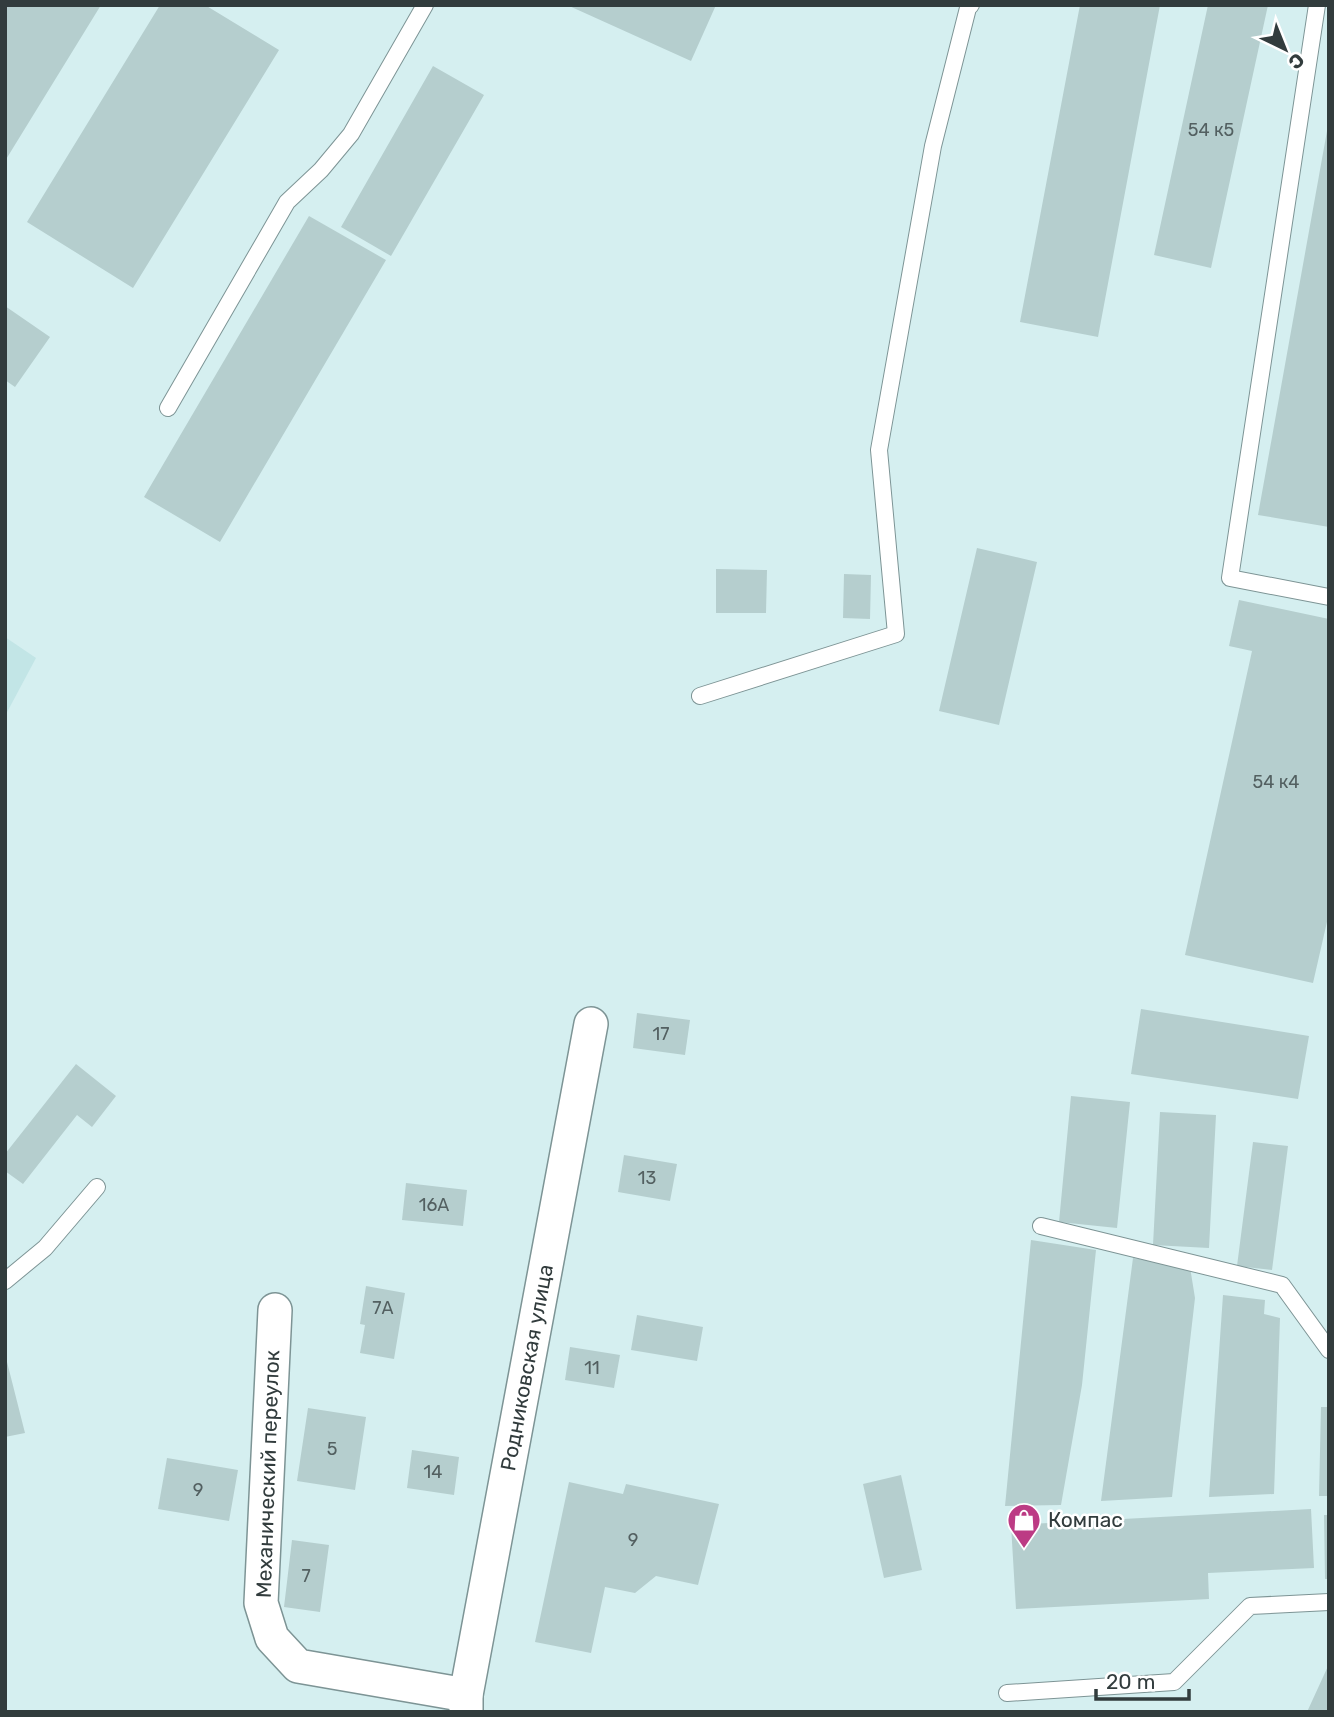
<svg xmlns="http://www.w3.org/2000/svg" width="1334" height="1717" font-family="Rubik,sans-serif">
<rect width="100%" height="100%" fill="#d5eff0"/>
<path fill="#c2e5e6" d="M 5,637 L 36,658 L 5,716 Z"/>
<path fill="#b5cece" d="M 5,5 L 101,5 L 5,161 Z
M 160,5 L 205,5 L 279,50 L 133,288 L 27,222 Z
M 567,5 L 716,5 L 691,61 Z
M 1080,5 L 1160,5 L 1098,337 L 1020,322 Z
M 1208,5 L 1268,5 L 1211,268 L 1154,255 Z
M 433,66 L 484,95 L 391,256 L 341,227 Z
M 1327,131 L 1329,131 L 1329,527 L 1258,515 Z
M 309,216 L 386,260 L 220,542 L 144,497 Z
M 5,306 L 50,337 L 15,387 L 5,380 Z
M 977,548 L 1037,562 L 999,725 L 939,711 Z
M 716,569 L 767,570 L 766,613 L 716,613 Z
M 844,574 L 871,575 L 870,619 L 843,618 Z
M 1239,600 L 1329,619 L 1329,913 L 1313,983 L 1185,955 L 1252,651 L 1229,646 Z
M 1141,1009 L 1309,1036 L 1298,1099 L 1131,1074 Z
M 637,1013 L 690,1020 L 685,1055 L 633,1048 Z
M 76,1064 L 116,1096 L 92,1127 L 77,1115 L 23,1184 L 5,1171 L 5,1154 Z
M 1071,1096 L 1130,1102 L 1117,1228 L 1059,1222 Z
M 1160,1112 L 1216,1115 L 1209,1248 L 1153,1245 Z
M 1253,1142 L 1288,1146 L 1272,1270 L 1237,1266 Z
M 624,1155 L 677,1164 L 670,1201 L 618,1192 Z
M 406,1183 L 467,1190 L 463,1226 L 402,1220 Z
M 1031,1240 L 1096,1250 L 1082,1385 L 1061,1505 L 1005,1506 Z
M 1133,1258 L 1190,1267 L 1195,1298 L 1172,1497 L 1101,1501 Z
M 366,1286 L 405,1293 L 394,1359 L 360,1353 L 365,1325 L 360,1324 Z
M 1223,1295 L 1265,1300 L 1264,1314 L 1280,1318 L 1274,1494 L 1209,1497 Z
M 637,1315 L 703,1327 L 697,1361 L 631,1350 Z
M 570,1347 L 620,1355 L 614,1388 L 565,1380 Z
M 5,1354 L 25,1433 L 5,1437 Z
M 1321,1407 L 1329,1407 L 1329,1496 L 1319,1496 Z
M 308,1408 L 366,1417 L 355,1490 L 297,1481 Z
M 412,1450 L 459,1457 L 454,1495 L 407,1488 Z
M 167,1458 L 238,1470 L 229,1521 L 158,1509 Z
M 901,1475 L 922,1570 L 884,1578 L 863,1484 Z
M 569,1482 L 623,1494 L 626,1484 L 719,1504 L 698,1585 L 656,1576 L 635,1593 L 605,1587 L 591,1653 L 535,1642 Z
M 1311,1509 L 1314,1568 L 1208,1573 L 1209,1599 L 1016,1609 L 1011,1525 Z
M 1324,1515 L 1329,1515 L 1329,1579 L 1325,1579 Z
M 292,1540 L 329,1545 L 320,1612 L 284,1607 Z
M 1329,1664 L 1329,1712 L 1307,1712 Z"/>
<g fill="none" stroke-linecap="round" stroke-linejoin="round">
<defs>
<path id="lane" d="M 1317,5 L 1230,578 L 1329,597
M 168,408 L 287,202 L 321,170 L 351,134 L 425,5
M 700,696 L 896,634 L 879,450 L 933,146 L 968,8 L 971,5
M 1041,1226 L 1282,1285 L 1329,1350
M 5,1281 L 45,1248 L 97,1187
M 1007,1693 L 1174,1682 L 1250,1606 L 1329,1602"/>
<g id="street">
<path d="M 275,1310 L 261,1603 L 272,1638 L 298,1666 L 466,1695"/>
<path id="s1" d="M 466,1712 L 466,1695 L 591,1024"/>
</g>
</defs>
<use href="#lane" stroke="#7d9495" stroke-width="18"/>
<use href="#street" stroke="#7d9495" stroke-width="36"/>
<use href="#lane" stroke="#fff" stroke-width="16"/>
<use href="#street" stroke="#fff" stroke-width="33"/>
</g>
<defs>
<symbol id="shop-pin" viewBox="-11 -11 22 30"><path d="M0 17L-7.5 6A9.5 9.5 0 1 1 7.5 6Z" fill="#bc3b84" stroke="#fff"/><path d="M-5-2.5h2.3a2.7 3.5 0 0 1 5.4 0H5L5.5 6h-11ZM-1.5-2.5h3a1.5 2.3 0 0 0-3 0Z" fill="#fff"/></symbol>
</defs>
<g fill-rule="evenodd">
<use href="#shop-pin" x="1005" y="1501" width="38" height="52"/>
</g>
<g text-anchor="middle" stroke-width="5" stroke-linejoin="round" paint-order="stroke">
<g font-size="18" fill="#536061">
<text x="1211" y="136">54 к5</text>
<text x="1276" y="788">54 к4</text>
<text x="661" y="1040">17</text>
<text x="647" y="1184">13</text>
<text x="434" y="1211">16А</text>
<text x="383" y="1314">7А</text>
<text x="592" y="1374">11</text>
<text x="332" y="1455">5</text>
<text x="433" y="1478">14</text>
<text x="198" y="1496">9</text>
<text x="633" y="1546">9</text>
<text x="306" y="1582">7</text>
</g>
<g font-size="21" fill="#323c3d" stroke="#fff">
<text dy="7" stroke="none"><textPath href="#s1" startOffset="350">Родниковская улица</textPath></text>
<text transform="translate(268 1474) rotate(-88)" y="7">Механический переулок</text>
</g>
<g font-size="21" fill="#323c3d" stroke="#fff" text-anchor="start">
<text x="1048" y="1527">Компас</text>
</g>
</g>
<rect width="1334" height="1717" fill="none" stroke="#323c3d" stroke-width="14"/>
<g transform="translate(1285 49) rotate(137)" stroke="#ffffff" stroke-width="5" paint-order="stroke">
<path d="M0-5L12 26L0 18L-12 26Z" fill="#323c3d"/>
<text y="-10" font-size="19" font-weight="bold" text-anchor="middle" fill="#323c3d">С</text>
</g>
<path d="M1096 1689v10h93v-10" fill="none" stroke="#323c3d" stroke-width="3.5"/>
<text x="1106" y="1689" font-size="21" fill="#323c3d" stroke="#ffffff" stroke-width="5" paint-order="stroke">20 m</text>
</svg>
